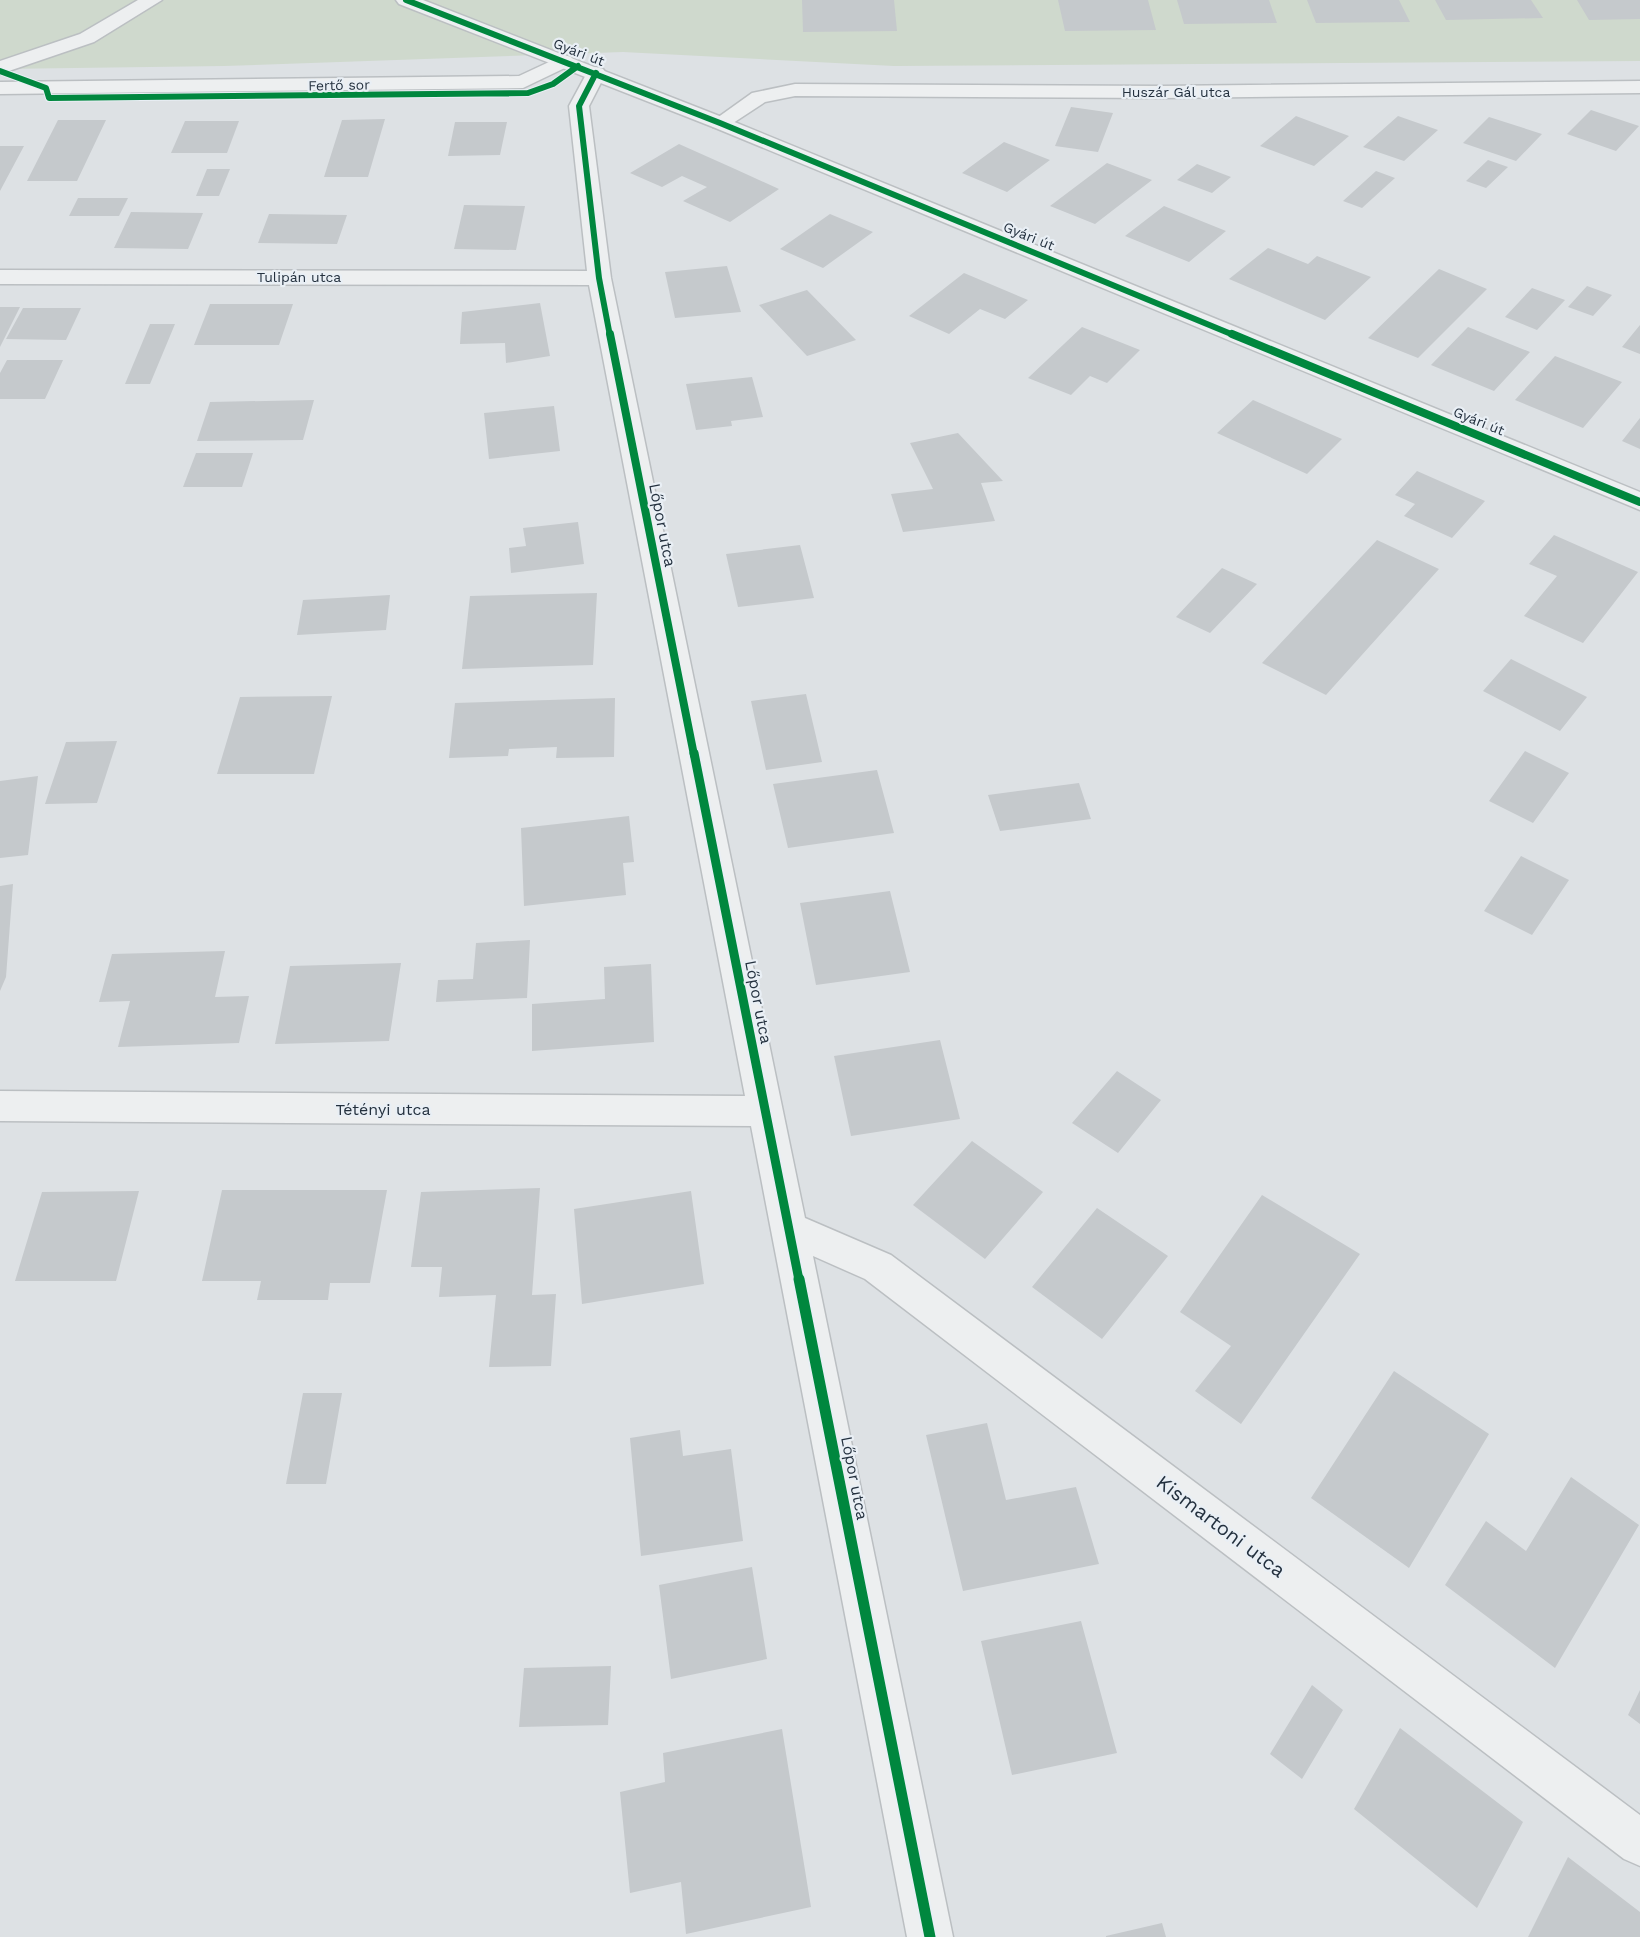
<svg xmlns="http://www.w3.org/2000/svg" width="1640" height="1937" font-family="'Work Sans',sans-serif">
<rect width="100%" height="100%" fill="#dde1e4"/>
<path fill="#cfd9cd" d="M 0,0 L 1640,0 L 1640,61 L 894,66 L 623,52 L 224,66 L 0,69 Z"/>
<path fill="#c5c9cc" d="M 802,0 L 894,0 L 897,31 L 803,32 Z
M 1058,0 L 1148,0 L 1156,30 L 1065,31 Z
M 1177,0 L 1269,0 L 1277,23 L 1184,24 Z
M 1307,0 L 1399,0 L 1410,22 L 1316,23 Z
M 1435,0 L 1531,0 L 1543,18 L 1446,20 Z
M 1577,0 L 1640,0 L 1640,19 L 1589,20 Z
M 1071,107 L 1113,113 L 1098,152 L 1055,146 Z
M 1591,110 L 1639,126 L 1616,151 L 1567,134 Z
M 1296,116 L 1349,136 L 1314,166 L 1260,146 Z
M 1398,116 L 1438,130 L 1404,161 L 1363,147 Z
M 1489,117 L 1542,134 L 1516,161 L 1463,143 Z
M 385,119 L 368,177 L 324,177 L 342,120 Z
M 58,120 L 106,120 L 77,181 L 27,181 Z
M 185,121 L 239,121 L 227,153 L 171,153 Z
M 455,122 L 507,122 L 500,155 L 448,156 Z
M 1004,142 L 1050,160 L 1007,192 L 962,173 Z
M 679,144 L 735,169 L 779,189 L 730,222 L 683,201 L 707,187 L 682,176 L 662,187 L 630,173 Z
M 0,146 L 24,146 L 0,191 Z
M 1488,160 L 1508,167 L 1486,188 L 1466,181 Z
M 1107,163 L 1152,180 L 1095,224 L 1050,206 Z
M 1197,164 L 1231,177 L 1212,193 L 1177,180 Z
M 207,169 L 230,169 L 219,196 L 196,196 Z
M 1376,171 L 1395,178 L 1362,208 L 1343,201 Z
M 78,198 L 128,198 L 119,216 L 69,216 Z
M 464,205 L 525,206 L 516,250 L 454,249 Z
M 1164,206 L 1226,231 L 1189,262 L 1125,236 Z
M 131,212 L 203,213 L 188,249 L 114,248 Z
M 269,214 L 347,215 L 337,244 L 258,243 Z
M 830,214 L 873,232 L 823,268 L 780,249 Z
M 1268,248 L 1308,264 L 1317,256 L 1371,277 L 1325,320 L 1229,279 Z
M 727,266 L 741,312 L 675,318 L 665,272 Z
M 1439,269 L 1487,289 L 1418,358 L 1368,338 Z
M 964,273 L 1028,300 L 1005,319 L 980,309 L 949,334 L 909,316 Z
M 1587,286 L 1612,295 L 1593,316 L 1568,307 Z
M 1532,288 L 1565,300 L 1537,330 L 1505,317 Z
M 807,290 L 856,340 L 807,356 L 759,305 Z
M 540,303 L 550,356 L 506,363 L 505,343 L 460,344 L 462,312 Z
M 210,304 L 293,304 L 279,345 L 194,345 Z
M 0,307 L 20,307 L 0,347 Z
M 23,308 L 81,308 L 66,340 L 6,339 Z
M 150,324 L 175,324 L 150,384 L 125,384 Z
M 1640,325 L 1640,354 L 1622,347 Z
M 1082,327 L 1140,350 L 1107,383 L 1090,376 L 1071,395 L 1028,378 Z
M 1468,327 L 1530,352 L 1494,391 L 1431,365 Z
M 1555,356 L 1622,382 L 1583,428 L 1515,400 Z
M 7,360 L 63,360 L 45,399 L 0,399 L 0,373 Z
M 752,377 L 763,417 L 731,421 L 732,426 L 696,430 L 686,384 Z
M 314,400 L 303,440 L 197,441 L 210,402 Z
M 1253,400 L 1342,439 L 1307,474 L 1217,433 Z
M 554,406 L 560,451 L 489,459 L 484,413 Z
M 1640,418 L 1640,449 L 1622,441 Z
M 958,433 L 1003,481 L 981,483 L 995,521 L 903,532 L 891,494 L 933,489 L 910,443 Z
M 196,453 L 253,453 L 242,487 L 183,487 Z
M 1417,471 L 1485,501 L 1452,538 L 1404,516 L 1415,504 L 1395,495 Z
M 578,522 L 584,564 L 511,573 L 509,548 L 526,546 L 523,528 Z
M 1554,535 L 1638,572 L 1583,643 L 1524,616 L 1557,576 L 1529,564 Z
M 1377,540 L 1439,569 L 1326,695 L 1262,663 Z
M 800,545 L 814,598 L 738,607 L 726,554 Z
M 1222,568 L 1257,584 L 1210,633 L 1176,617 Z
M 597,593 L 593,665 L 462,669 L 470,596 Z
M 390,595 L 386,630 L 297,635 L 303,600 Z
M 1511,659 L 1587,697 L 1560,731 L 1483,691 Z
M 806,694 L 822,762 L 766,770 L 751,701 Z
M 332,696 L 314,774 L 217,774 L 240,697 Z
M 615,698 L 614,757 L 556,758 L 557,747 L 509,749 L 508,756 L 449,758 L 455,703 Z
M 117,741 L 97,803 L 45,804 L 66,742 Z
M 1525,751 L 1569,773 L 1533,823 L 1489,801 Z
M 877,770 L 894,833 L 788,848 L 773,784 Z
M 38,776 L 28,855 L 0,858 L 0,781 Z
M 1079,783 L 1091,819 L 1000,831 L 988,795 Z
M 629,816 L 634,862 L 623,863 L 626,895 L 524,906 L 521,828 Z
M 1521,856 L 1569,880 L 1532,935 L 1484,911 Z
M 13,884 L 6,977 L 0,991 L 0,886 Z
M 890,891 L 910,972 L 816,985 L 800,903 Z
M 530,940 L 527,998 L 436,1002 L 438,980 L 473,979 L 476,943 Z
M 225,951 L 215,997 L 249,996 L 239,1043 L 118,1047 L 130,1001 L 99,1002 L 112,954 Z
M 401,963 L 389,1041 L 275,1044 L 290,966 Z
M 651,964 L 654,1042 L 532,1051 L 532,1004 L 605,999 L 604,967 Z
M 940,1040 L 960,1119 L 851,1136 L 834,1056 Z
M 1117,1071 L 1161,1100 L 1118,1153 L 1072,1123 Z
M 972,1141 L 1043,1192 L 985,1259 L 913,1205 Z
M 540,1188 L 532,1295 L 556,1294 L 551,1366 L 489,1367 L 496,1295 L 439,1297 L 442,1267 L 411,1267 L 421,1192 Z
M 222,1190 L 387,1190 L 370,1283 L 330,1283 L 328,1300 L 257,1300 L 261,1281 L 202,1281 Z
M 139,1191 L 116,1281 L 15,1281 L 42,1192 Z
M 691,1191 L 704,1284 L 582,1304 L 574,1209 Z
M 1262,1195 L 1360,1254 L 1241,1424 L 1195,1391 L 1231,1346 L 1180,1312 Z
M 1097,1208 L 1168,1256 L 1102,1339 L 1032,1287 Z
M 1394,1371 L 1489,1434 L 1409,1568 L 1311,1498 Z
M 303,1393 L 342,1393 L 326,1484 L 286,1484 Z
M 987,1423 L 1006,1500 L 1076,1487 L 1099,1564 L 963,1591 L 926,1435 Z
M 680,1430 L 683,1456 L 731,1449 L 743,1541 L 641,1556 L 630,1438 Z
M 1571,1477 L 1639,1525 L 1555,1668 L 1445,1585 L 1486,1521 L 1526,1551 Z
M 752,1567 L 767,1659 L 671,1679 L 659,1585 Z
M 1081,1621 L 1117,1753 L 1012,1775 L 981,1641 Z
M 611,1666 L 608,1725 L 519,1727 L 524,1668 Z
M 1312,1685 L 1343,1710 L 1302,1779 L 1270,1754 Z
M 1640,1690 L 1640,1724 L 1628,1715 Z
M 1400,1728 L 1523,1822 L 1477,1908 L 1354,1809 Z
M 782,1729 L 811,1907 L 686,1934 L 681,1882 L 630,1893 L 620,1792 L 665,1782 L 663,1753 Z
M 1568,1857 L 1640,1912 L 1640,1937 L 1528,1937 Z
M 1162,1923 L 1166,1937 L 1106,1937 L 1106,1936 Z"/>
<g fill="none" stroke-linecap="round" stroke-linejoin="round">
<defs>
<path id="minor" d="M 564,55 L 571,57 L 574,61 L 571,65 L 523,88 L 0,94 L 0,82 L 519,76 Z
M 596,67 L 603,69 L 606,73 L 589,106 L 611,278 L 805,1218 L 891,1255 L 1640,1815 L 1640,1866 L 1624,1859 L 865,1279 L 813,1256 L 953,1937 L 907,1937 L 751,1126 L 0,1121 L 0,1091 L 745,1096 L 589,285 L 0,284 L 0,270 L 587,271 L 569,106 L 589,69 Z
M 1640,81 L 1640,93 L 1162,98 L 795,96 L 765,102 L 727,127 L 713,127 L 710,123 L 752,93 L 795,84 L 1162,86 Z"/>
<path id="tertiary" d="M 138,0 L 162,0 L 94,42 L 0,74 L 0,61 L 80,34 Z
M 396,0 L 423,0 L 727,119 L 1640,492 L 1640,510 L 713,127 L 399,4 Z"/>
</defs>
<use href="#minor" stroke="#bbbfc2" stroke-width="3"/>
<use href="#tertiary" stroke="#bbbfc2" stroke-width="3"/>
<use href="#minor" fill="#edeff0" fill-rule="evenodd"/>
<use href="#tertiary" fill="#edeff0" fill-rule="evenodd"/>
<defs>
<path id="cycleway-far3" d="M 406,0 L 720,123 L 1236,336
M 0,71 L 46,88 L 49,98 L 528,93 L 553,84 L 578,66
M 596,73 L 579,106 L 599,278 L 610,336"/>
<path id="cycleway-far2" d="M 610,334 L 694,755
M 1232,334 L 1640,502"/>
<path id="cycleway-far1" d="M 694,753 L 799,1280"/>
<path id="cycleway" d="M 799,1279 L 930,1937"/>
</defs>
<use href="#cycleway-far3" stroke="#e9eff5" stroke-width="8"/>
<use href="#cycleway-far2" stroke="#e9eff5" stroke-width="10"/>
<use href="#cycleway-far1" stroke="#e9eff5" stroke-width="13"/>
<use href="#cycleway" stroke="#e9eff5" stroke-width="15"/>
<use href="#cycleway-far3" stroke="#00873e" stroke-width="6"/>
<use href="#cycleway-far2" stroke="#00873e" stroke-width="8"/>
<use href="#cycleway-far1" stroke="#00873e" stroke-width="9"/>
<use href="#cycleway" stroke="#00873e" stroke-width="11"/>
</g>
<g text-anchor="middle" stroke-width="4.5" stroke-linejoin="round" paint-order="stroke">
<g font-size="14" fill="#23303e" stroke="#e9eff5">
<text transform="translate(579 52) rotate(21)" y="5">Gyári út</text>
<text transform="translate(339 85) rotate(-1)" y="5">Fertő sor</text>
<text x="1176" y="97">Huszár Gál utca</text>
<text transform="translate(1029 236) rotate(22)" y="5">Gyári út</text>
<text x="299" y="282">Tulipán utca</text>
<text transform="translate(1479 421) rotate(22)" y="5">Gyári út</text>
</g>
<g font-size="16" fill="#23303e" stroke="#e9eff5">
<text transform="translate(663 525) rotate(79)" y="6">Lőpor utca</text>
<text transform="translate(759 1002) rotate(79)" y="6">Lőpor utca</text>
<text x="383" y="1115">Tétényi utca</text>
<text transform="translate(855 1478) rotate(79)" y="6">Lőpor utca</text>
</g>
<g font-size="20" fill="#23303e" stroke="#e9eff5">
<text transform="translate(1221 1526) rotate(37)" y="7">Kismartoni utca</text>
</g>
</g>
</svg>
